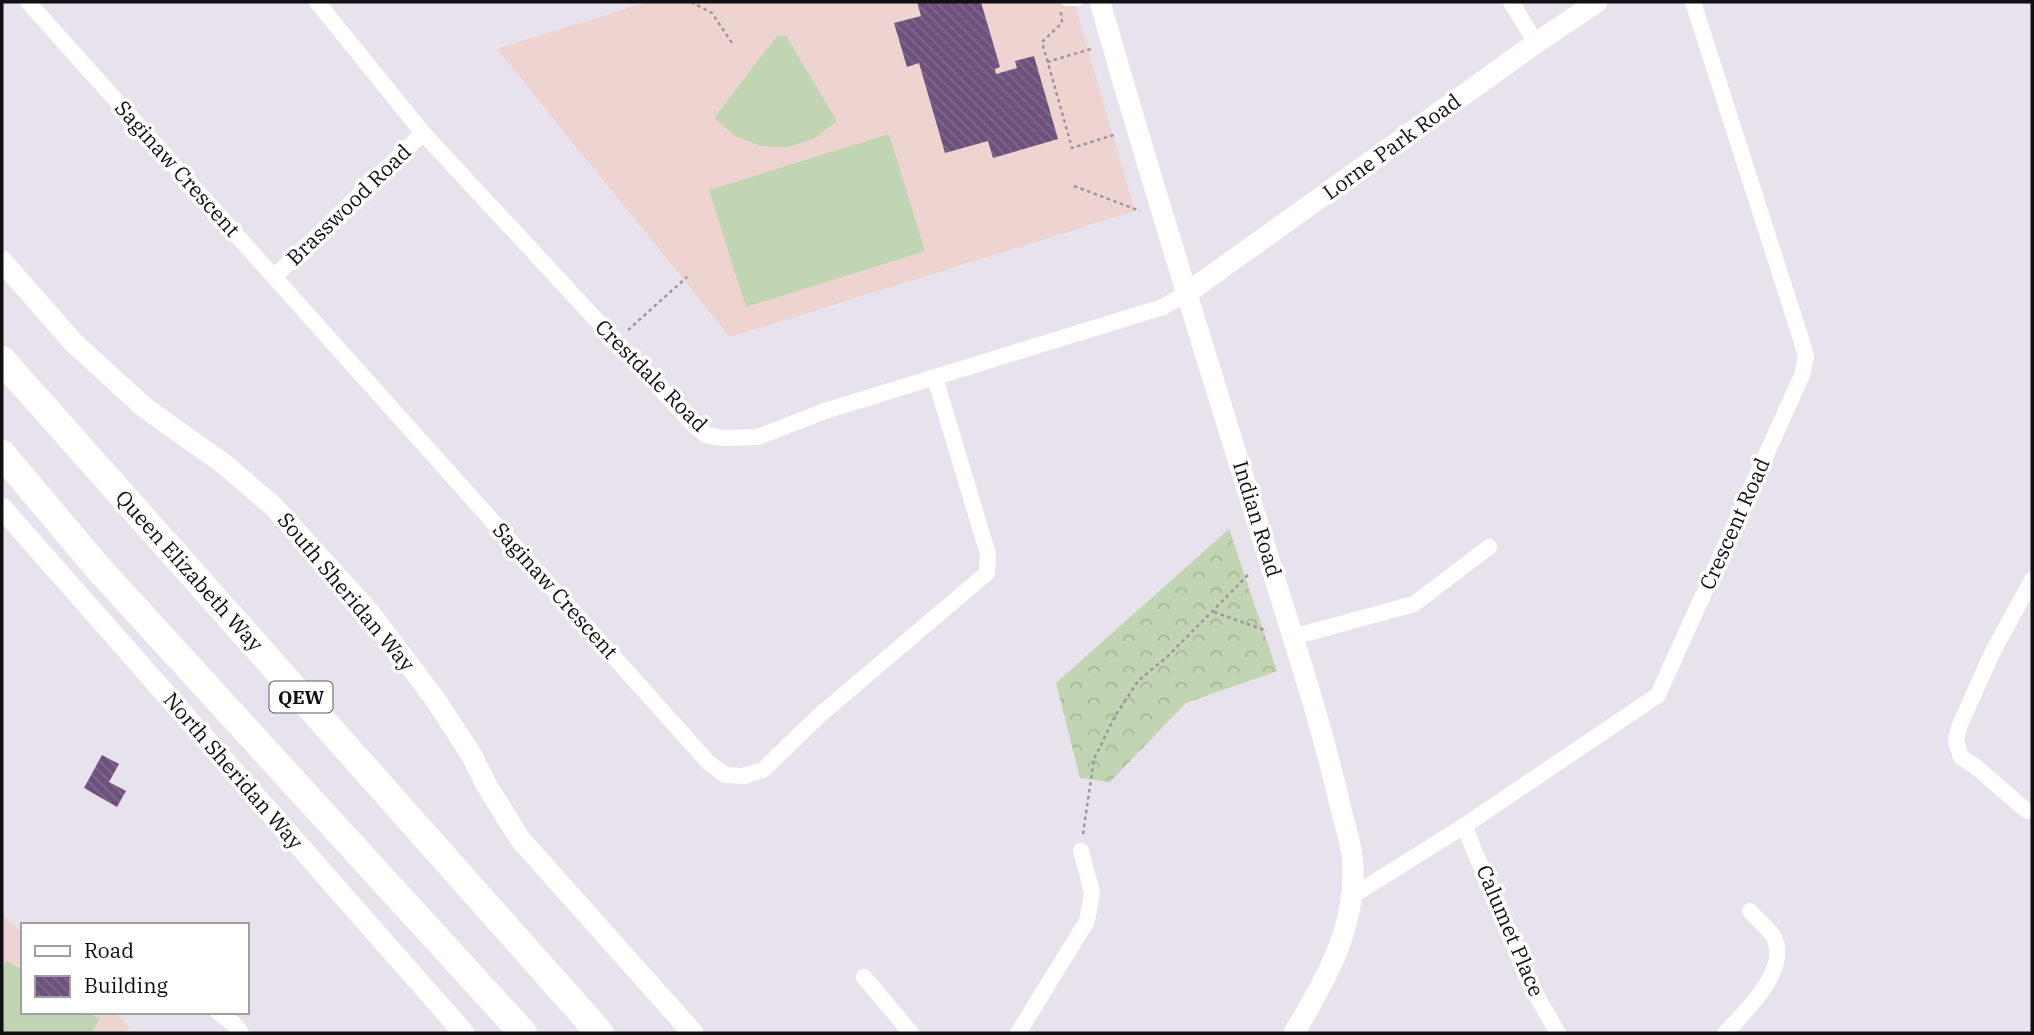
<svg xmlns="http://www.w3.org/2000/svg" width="2034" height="1035" font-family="'IBM Plex Serif',serif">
<defs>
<pattern id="forest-crowns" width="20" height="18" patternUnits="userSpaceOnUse" patternTransform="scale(1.75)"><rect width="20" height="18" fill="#c2d5b2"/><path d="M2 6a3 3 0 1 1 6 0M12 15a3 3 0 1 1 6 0" fill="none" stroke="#a6b698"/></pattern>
<pattern id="building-back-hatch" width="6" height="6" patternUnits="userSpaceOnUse" patternTransform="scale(1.75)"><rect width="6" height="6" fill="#6e517c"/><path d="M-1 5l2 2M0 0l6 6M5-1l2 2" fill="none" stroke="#806a8b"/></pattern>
</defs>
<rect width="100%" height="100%" fill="#e8e2ec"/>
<path fill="#eed4d0" d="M 647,2 L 1074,2 L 1135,211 L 730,337 L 497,49 Z
M 2,915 L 23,933 L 23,1012 L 113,1012 L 130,1027 L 126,1033 L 2,1033 Z"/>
<path fill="url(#forest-crowns)" d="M 1229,529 L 1277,671 L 1186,703 L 1110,782 L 1080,778 L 1056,683 Z"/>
<path fill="#c2d5b2" d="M 777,36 L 786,36 L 837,121 L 815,138 L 789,147 L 761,146 L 735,136 L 714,118 Z
M 889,134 L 925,251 L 746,307 L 709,190 Z
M 7,961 L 23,971 L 23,1012 L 88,1012 L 100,1019 L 91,1033 L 2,1033 L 2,968 Z"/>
<path fill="url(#building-back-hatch)" d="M 917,2 L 981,2 L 1000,67 L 995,69 L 996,74 L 1017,68 L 1015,61 L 1034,56 L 1058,139 L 993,158 L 988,141 L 945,153 L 919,63 L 907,67 L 894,23 L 921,16 Z
M 102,755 L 119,764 L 109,782 L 126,791 L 117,807 L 84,788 Z"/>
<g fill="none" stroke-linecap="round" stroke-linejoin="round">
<path stroke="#9a969e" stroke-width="2.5" stroke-dasharray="3.5 3.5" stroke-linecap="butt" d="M 691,2 L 712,13 L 732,43
M 1061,12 L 1062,23 L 1042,42 L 1072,148 L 1117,134
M 1047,62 L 1091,49
M 1074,186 L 1140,211
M 628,330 L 687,277
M 1214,612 L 1267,631
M 1083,834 L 1094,759 L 1115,716 L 1138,681 L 1168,656 L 1248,575"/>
<path stroke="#fff" stroke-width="8" d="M 1066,2 L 1079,2"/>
<path stroke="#fff" stroke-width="16" d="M 28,2 L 708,762 L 725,775 L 744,776 L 763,770 L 821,714 L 987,573 L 988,554 L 935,378
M 317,2 L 423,133 L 694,425 L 706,435 L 723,438 L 758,437 L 825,411 L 1163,307 L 1187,293
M 1511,2 L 1536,43
M 274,277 L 423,133
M 1293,637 L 1414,604 L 1489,547
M 2027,811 L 1976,767 L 1961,757 L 1956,741 L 1959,727 L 1993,651 L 2032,580
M 1464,826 L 1532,988 L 1558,1033
M 1352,896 L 1464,826 L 1658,695 L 1802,375 L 1806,357 L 1801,339 L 1693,2
M 864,977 L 911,1033
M 218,1012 L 234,1024 L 241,1033
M 1018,1033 L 1087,921 L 1092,892 L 1081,851
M 1725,1033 C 1745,1012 1792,968 1773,936 C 1767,927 1757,919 1750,911"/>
<path stroke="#fff" stroke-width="21" d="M 1100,2 C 1156,199 1218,394 1278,589 C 1301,662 1324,735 1341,809 C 1345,827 1353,848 1353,867 C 1355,930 1325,981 1294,1033
M 2,261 L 74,343 L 145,408 L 224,464 L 274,507 L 370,613 L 435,699 L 472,756 L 487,786 L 520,839 L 693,1033
M 1187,293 L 1536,43 L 1597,2
M 2,508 L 464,1033"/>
<path stroke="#fff" stroke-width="28" d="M 2,360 L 600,1033
M 2,454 L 98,568 L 523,1033"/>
</g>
<g text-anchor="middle" stroke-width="7" stroke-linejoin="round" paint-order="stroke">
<rect fill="#fff" stroke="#58575a" stroke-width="2" x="269.5" y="681.5" width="63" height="31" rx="5"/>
<g font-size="19" font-weight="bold" fill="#110f13">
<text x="301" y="704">QEW</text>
</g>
<g font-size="21" fill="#110f13" stroke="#fff">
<text transform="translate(1392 147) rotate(-36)" y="7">Lorne Park Road</text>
<text transform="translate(177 169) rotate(48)" y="7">Saginaw Crescent</text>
<text transform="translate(349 205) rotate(-44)" y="7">Brasswood Road</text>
<text transform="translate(651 376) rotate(45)" y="7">Crestdale Road</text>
<text transform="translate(1257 519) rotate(73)" y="7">Indian Road</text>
<text transform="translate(1735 524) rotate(-66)" y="7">Crescent Road</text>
<text transform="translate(189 571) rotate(48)" y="7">Queen Elizabeth Way</text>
<text transform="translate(555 591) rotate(48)" y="7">Saginaw Crescent</text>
<text transform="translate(346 592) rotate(50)" y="7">South Sheridan Way</text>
<text transform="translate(233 771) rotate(49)" y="7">North Sheridan Way</text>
<text transform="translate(1510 931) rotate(67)" y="7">Calumet Place</text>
</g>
</g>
<rect width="2034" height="1035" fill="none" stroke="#110f13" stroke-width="7"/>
<rect x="21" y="923" width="228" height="91" fill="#ffffff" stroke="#a09fa1" stroke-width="2"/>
<rect x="35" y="946" width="35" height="10" fill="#ffffff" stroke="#a09fa1" stroke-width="2"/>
<text x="84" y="958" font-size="21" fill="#110f13">Road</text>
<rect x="35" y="976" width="35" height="21" fill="url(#building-back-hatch)" stroke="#a09fa1" stroke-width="2"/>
<text x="84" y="993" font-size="21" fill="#110f13">Building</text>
</svg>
